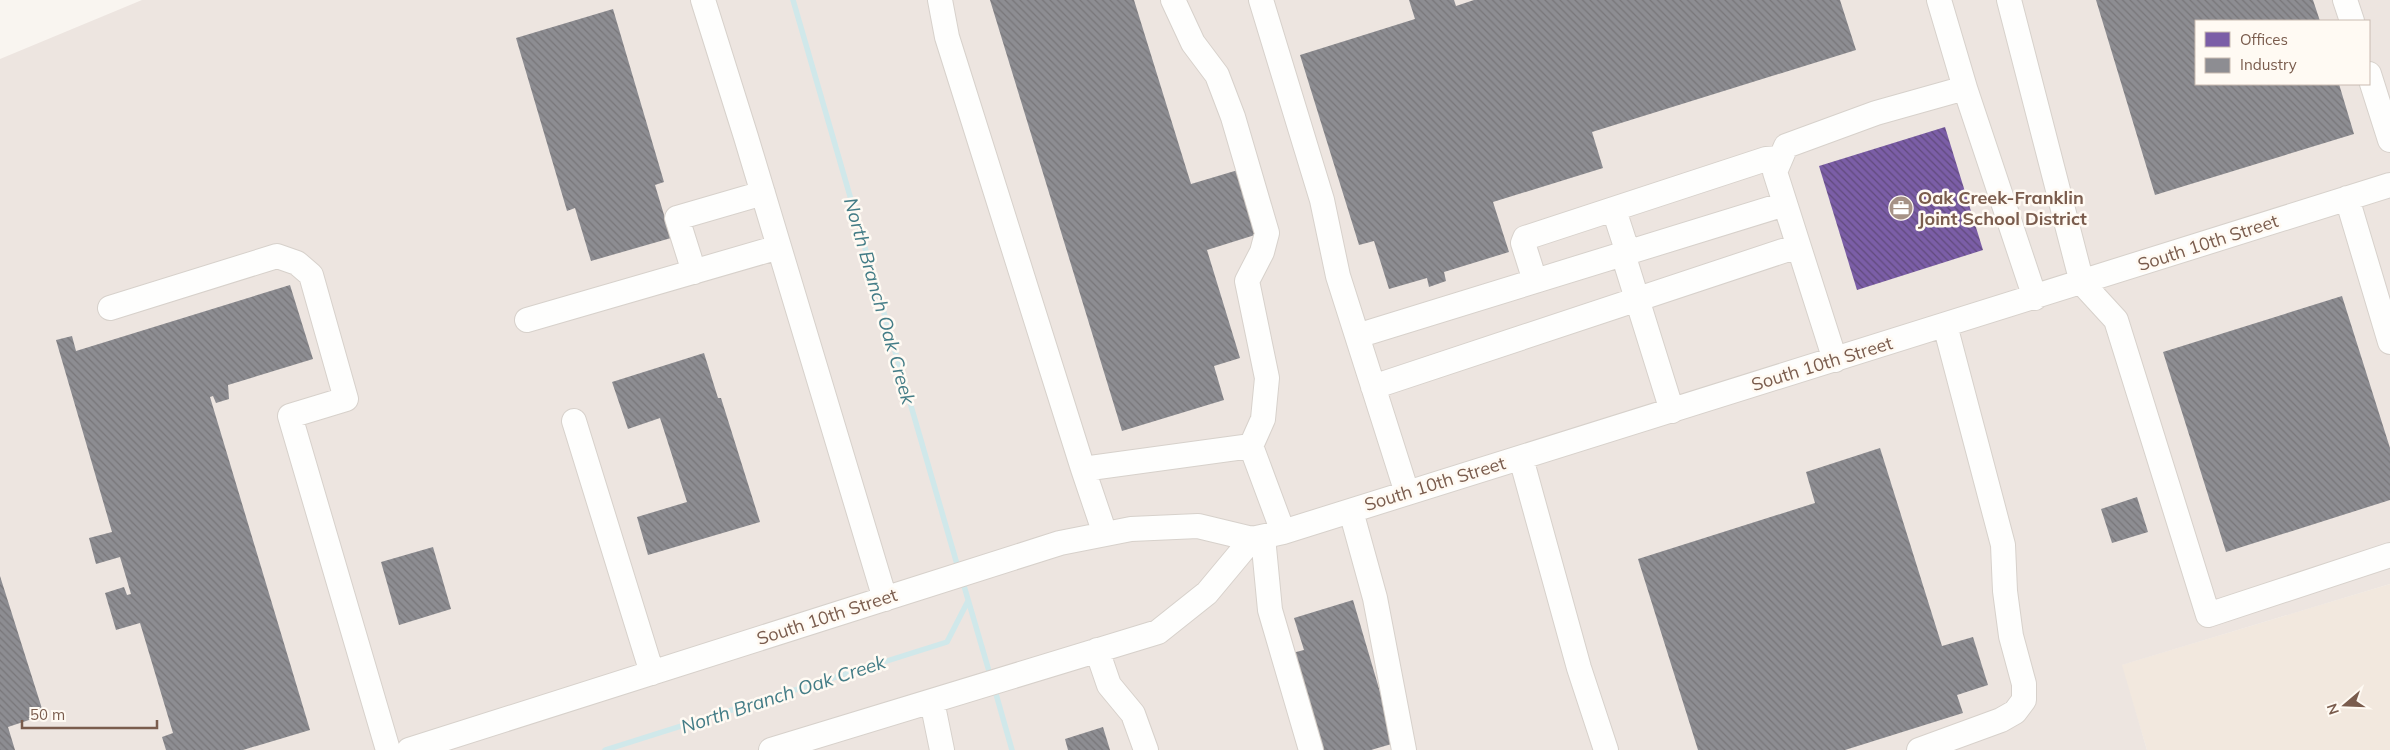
<svg xmlns="http://www.w3.org/2000/svg" width="2390" height="750" font-family="Mulish,sans-serif">
<defs>
<pattern id="offices-back-hatch" width="6" height="6" patternUnits="userSpaceOnUse" patternTransform="scale(1.25)"><rect width="6" height="6" fill="#7b5ea7"/><path d="M-1 5l2 2M0 0l6 6M5-1l2 2" fill="none" stroke="#614a7c"/></pattern>
<pattern id="industry-back-hatch" width="6" height="6" patternUnits="userSpaceOnUse" patternTransform="scale(1.25)"><rect width="6" height="6" fill="#8d8d92"/><path d="M-1 5l2 2M0 0l6 6M5-1l2 2" fill="none" stroke="#787679"/></pattern>
</defs>
<rect width="100%" height="100%" fill="#f9f5f0"/>
<path fill="#f2e8de" d="M 2390,584 L 2390,750 L 2147,750 L 2121,665 Z"/>
<path fill="#ede5e0" fill-rule="evenodd" d="M 142,0 L 2390,0 L 2390,584 L 2122,665 L 2147,750 L 0,750 L 0,59 ZM 2196,21 L 2369,21 L 2369,84 L 2196,84 Z"/>
<path fill="url(#offices-back-hatch)" d="M 1945,127 L 1983,250 L 1857,290 L 1819,166 Z"/>
<path fill="url(#industry-back-hatch)" d="M 990,0 L 1134,0 L 1191,184 L 1238,170 L 1258,234 L 1207,250 L 1240,358 L 1214,366 L 1224,400 L 1122,431 Z
M 1409,0 L 1454,0 L 1456,6 L 1474,0 L 1840,0 L 1856,50 L 1592,132 L 1603,168 L 1493,202 L 1509,252 L 1444,272 L 1446,281 L 1429,287 L 1427,278 L 1389,289 L 1374,241 L 1359,245 L 1300,55 L 1415,19 Z
M 2096,0 L 2313,0 L 2320,21 L 2196,21 L 2196,84 L 2339,84 L 2354,134 L 2155,195 Z
M 613,9 L 664,182 L 655,185 L 671,238 L 591,261 L 575,208 L 567,211 L 516,38 Z
M 290,285 L 313,359 L 228,385 L 229,399 L 216,403 L 213,396 L 210,397 L 310,730 L 243,750 L 166,750 L 162,737 L 173,733 L 140,623 L 116,630 L 105,593 L 124,587 L 127,595 L 131,594 L 120,557 L 96,564 L 89,538 L 112,532 L 56,340 L 72,336 L 76,351 Z
M 2342,296 L 2390,448 L 2390,500 L 2226,552 L 2163,352 Z
M 704,353 L 718,398 L 721,398 L 760,522 L 648,555 L 637,517 L 687,502 L 660,418 L 628,429 L 612,382 Z
M 1880,448 L 1942,646 L 1973,637 L 1988,685 L 1957,695 L 1963,713 L 1845,750 L 1698,750 L 1638,559 L 1815,503 L 1806,472 Z
M 2137,497 L 2148,532 L 2112,543 L 2101,509 Z
M 433,547 L 451,609 L 399,625 L 381,562 Z
M 0,576 L 44,715 L 8,727 L 15,750 L 0,750 Z
M 1353,600 L 1395,743 L 1371,750 L 1321,750 L 1292,653 L 1304,650 L 1294,618 Z
M 1103,727 L 1110,750 L 1068,750 L 1065,739 Z"/>
<g fill="none" stroke-linecap="round" stroke-linejoin="round">
<path stroke="#d0e8ea" stroke-width="5.5" d="M 793,0 L 959,571
M 962,579 L 991,678
M 994,687 L 1012,750
M 605,750 L 947,642 L 968,601"/>
<defs>
<path id="minor" d="M 703,0 L 746,137 L 885,599
M 940,0 L 947,37 L 1083,469
M 1173,0 L 1193,43 L 1217,75 L 1233,117 L 1267,233 L 1262,252 L 1247,281 L 1267,378 L 1263,419 L 1251,446
M 1261,0 L 1322,200 L 1338,276 L 1407,493
M 1939,0 L 1965,88
M 2009,0 L 2082,283 L 2116,320 L 2208,615 L 2390,555
M 2345,0 L 2352,21
M 2369,74 L 2390,140
M 2347,198 L 2390,342
M 1614,210 L 1628,253
M 1623,254 L 1672,411
M 694,272 L 677,218 L 763,193
M 1535,281 L 1523,243 L 1525,238 L 1766,159 L 1781,158
M 110,308 L 277,256 L 297,263 L 311,275 L 346,399 L 290,416 L 388,750
M 527,320 L 779,247
M 1357,336 L 1785,204
M 1835,360 L 1775,172 L 1786,146 L 1876,113 L 1965,88 L 2035,298
M 1373,387 L 1798,246
M 574,421 L 652,673
M 1521,458 L 1579,668 L 1606,750
M 1351,511 L 1375,598 L 1404,750
M 1105,534 L 1083,469 L 1251,446 L 1283,532
M 1263,537 L 1270,610 L 1311,750
M 1097,650 L 1109,685 L 1133,714 L 1146,750
M 932,701 L 942,750
M 409,750 L 1060,543 L 1131,529 L 1198,526 L 1252,539 L 1283,532 L 2390,185
M 771,750 L 1158,632 L 1207,593 L 1252,539
M 1919,750 L 2001,720 L 2015,712 L 2024,700 L 2024,684 L 2011,636 L 2005,591 L 2003,545 L 1945,325"/>
</defs>
<use href="#minor" stroke="#d7d1cb" stroke-width="26"/>
<use href="#minor" stroke="#fefefd" stroke-width="24"/>
</g>
<defs>
<symbol id="office-disc" viewBox="-11 -11 22 22"><circle r="9.5" fill="#a69286" stroke="#fffaf3"/><path d="M-6-3h4V-5.5h4V-3h4V5H-6ZM-1-4.5V-3h2v-1.5ZM-6 0V1H6V0Z" fill="#fff"/></symbol>
</defs>
<g fill-rule="evenodd">
<use href="#office-disc" x="1887" y="194" width="28" height="28"/>
</g>
<g text-anchor="middle" stroke-width="5" stroke-linejoin="round" paint-order="stroke">
<g font-size="18" font-weight="bold" fill="#7a5c4d" stroke="#fffaf3" text-anchor="start">
<text x="1918" y="204">Oak Creek-Franklin<tspan x="1918" dy="21">Joint School District</tspan></text>
</g>
<g font-size="18" fill="#7a5c4d" stroke="#fffaf3">
<text transform="translate(2208 243) rotate(-18)" y="6">South 10th Street</text>
<text transform="translate(1822 364) rotate(-17)" y="6">South 10th Street</text>
<text transform="translate(1435 484) rotate(-17)" y="6">South 10th Street</text>
<text transform="translate(827 617) rotate(-18)" y="6">South 10th Street</text>
</g>
<g font-size="19" font-style="italic" fill="#437c86" stroke="#fffaf3">
<text transform="translate(880 301) rotate(74)" y="7">North Branch Oak Creek</text>
<text transform="translate(783 694) rotate(-18)" y="7">North Branch Oak Creek</text>
</g>
</g>
<rect x="2195" y="20" width="175" height="65" fill="#fffaf3" stroke="#cabbb1"/>
<rect x="2205" y="32" width="25" height="15" fill="#7b5ea7" stroke="#cabbb1"/>
<text x="2240" y="45" font-size="15" fill="#7a5c4d">Offices</text>
<rect x="2205" y="58" width="25" height="15" fill="#8d8d92" stroke="#cabbb1"/>
<text x="2240" y="70" font-size="15" fill="#7a5c4d">Industry</text>
<g transform="translate(2345 705) rotate(251)" stroke="#fffaf3" stroke-width="4" paint-order="stroke">
<path d="M0-4L9 19L0 12L-9 19Z" fill="#7a5c4d"/>
<text y="-8" font-size="14" font-weight="bold" text-anchor="middle" fill="#7a5c4d">N</text>
</g>
<path d="M22 720v8h135v-8" fill="none" stroke="#7a5c4d" stroke-width="2.5"/>
<text x="30" y="720" font-size="15" fill="#7a5c4d" stroke="#fffaf3" stroke-width="4" paint-order="stroke">50 m</text>
</svg>
